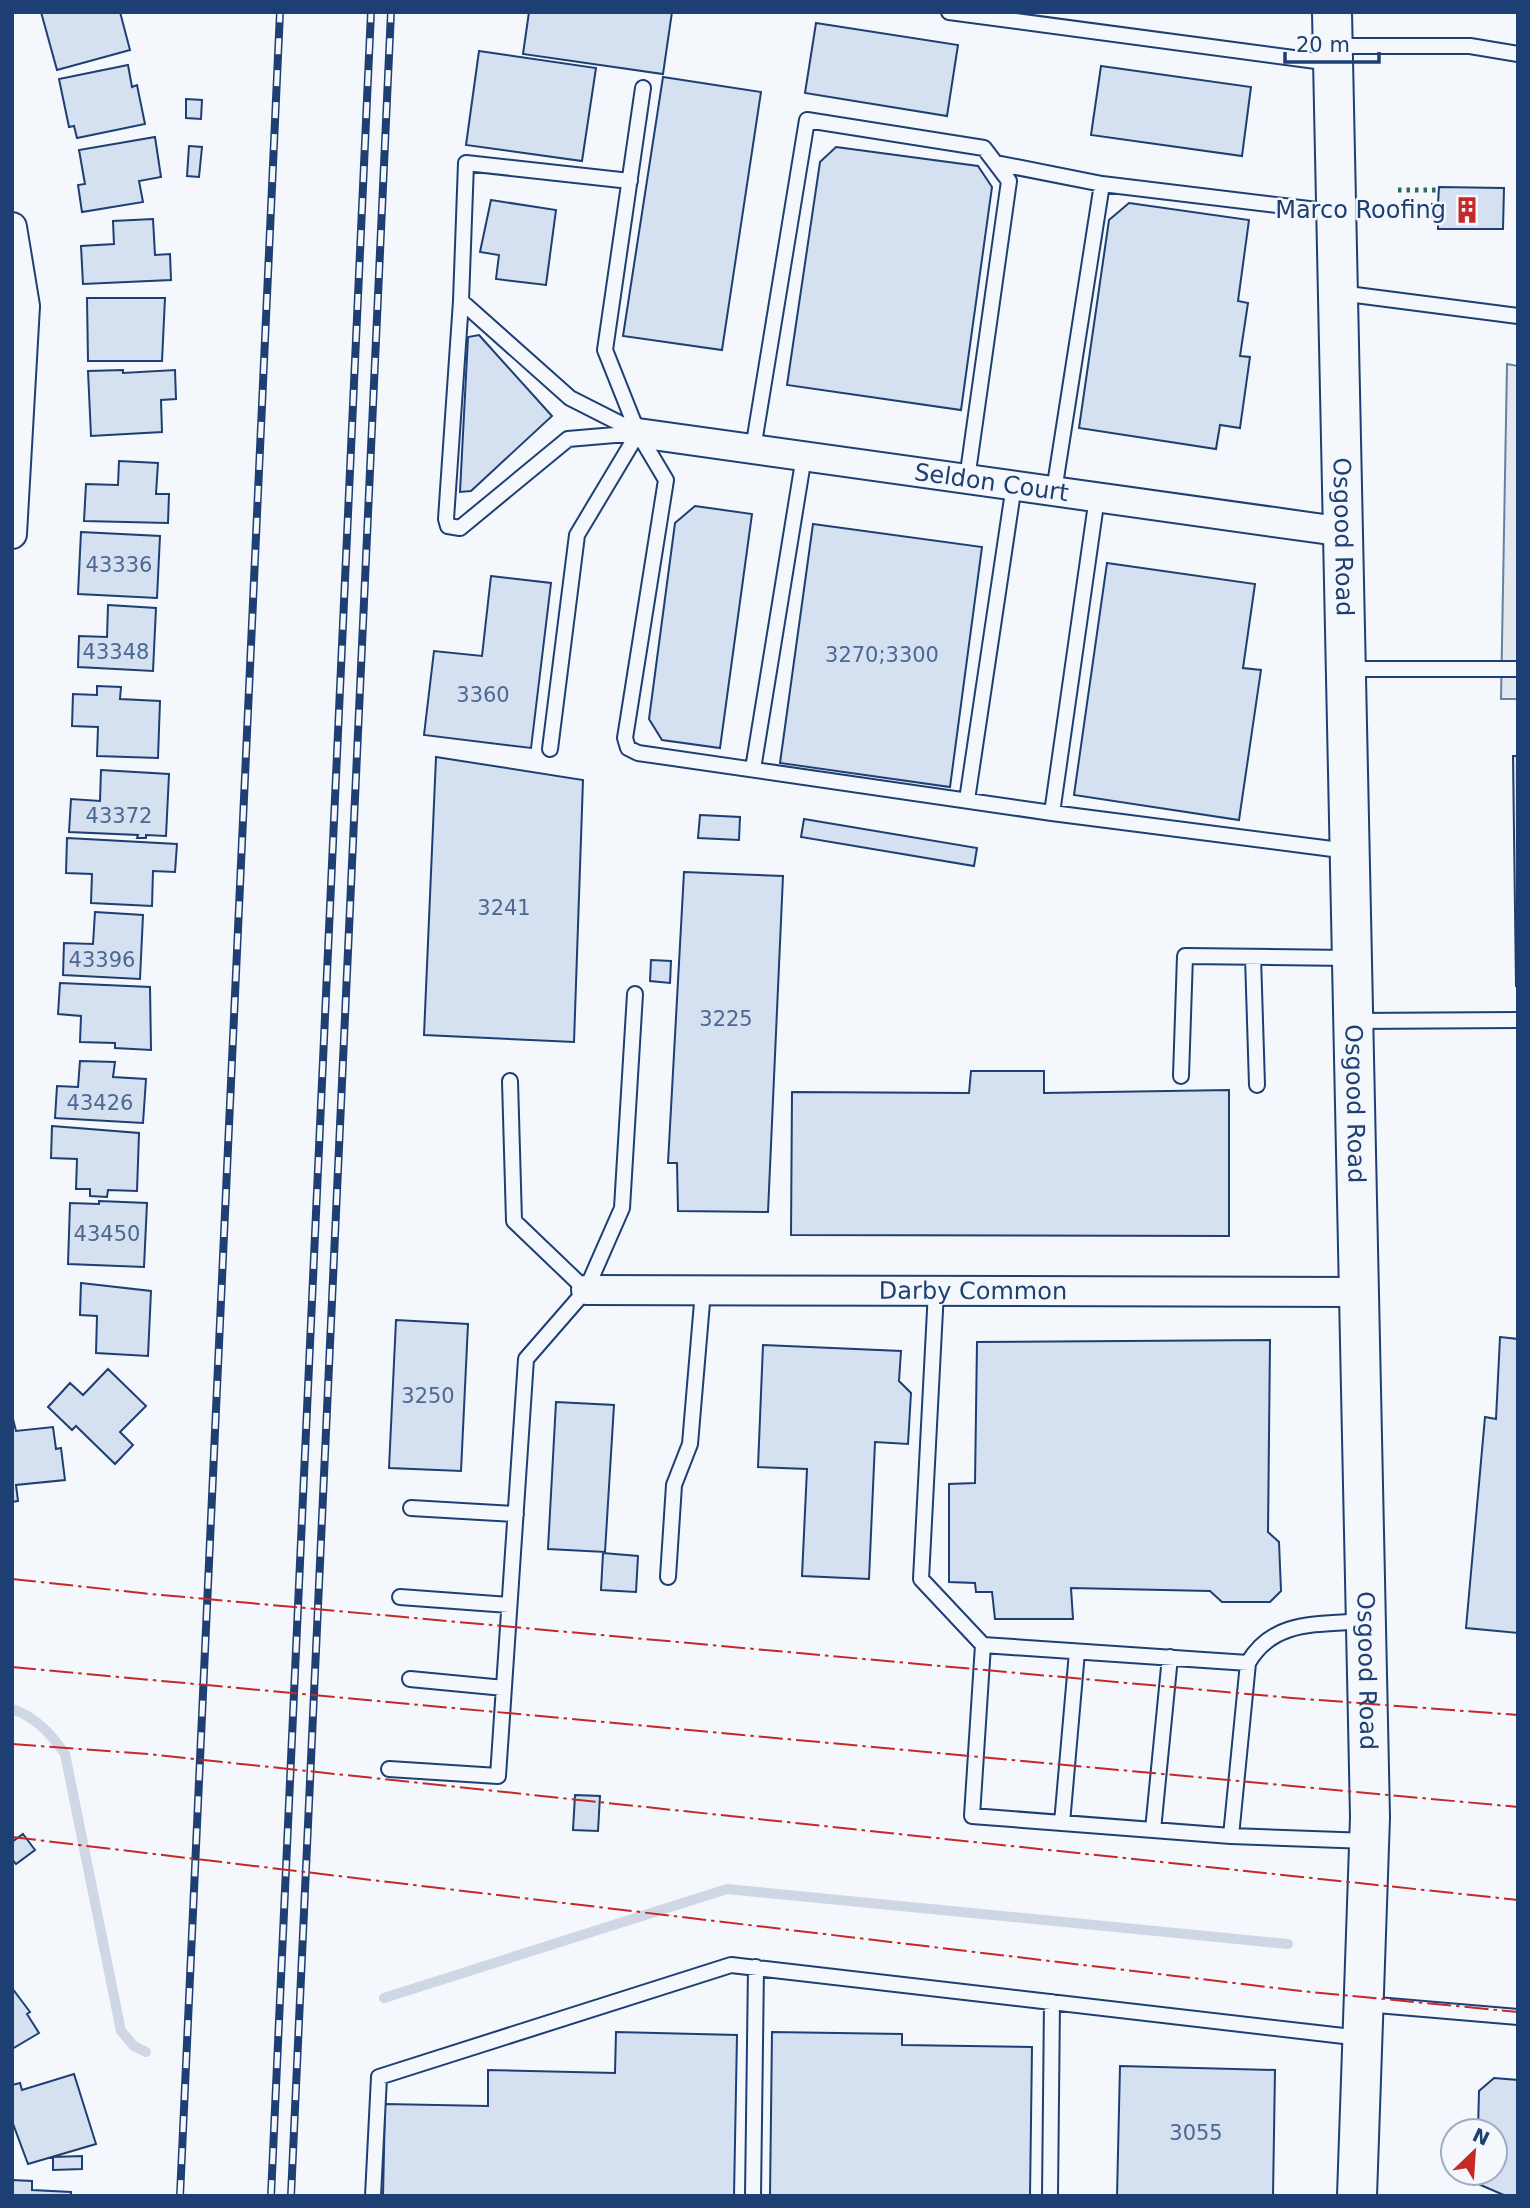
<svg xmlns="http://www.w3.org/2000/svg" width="1530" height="2208" font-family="'DejaVu Sans',sans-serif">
<rect width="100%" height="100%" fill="#f4f7fb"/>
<path fill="#e3e8f0" stroke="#687fa3" stroke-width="2" d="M 1507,364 L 1518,366 L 1518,699 L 1501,699 Z"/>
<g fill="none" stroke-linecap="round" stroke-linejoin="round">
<path stroke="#cfd7e4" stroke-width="10" d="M 12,1709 C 36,1717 51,1734 65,1754 L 121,2031 L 134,2046 L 146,2052
M 384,1998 L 727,1889 L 1288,1944"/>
</g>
<path fill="#d5e0f0" stroke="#1d3f73" stroke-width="2" d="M 41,12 L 120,12 L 130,50 L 57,70 Z
M 529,12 L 672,12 L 663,74 L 523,54 Z
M 816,23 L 958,45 L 947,116 L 805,93 Z
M 479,51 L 596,68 L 582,161 L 466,145 Z
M 128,65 L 132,87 L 137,85 L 145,124 L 77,138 L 74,126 L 69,127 L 59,79 Z
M 1101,66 L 1251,87 L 1242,156 L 1091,135 Z
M 663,77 L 761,92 L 722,350 L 623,336 Z
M 186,99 L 202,100 L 201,119 L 186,118 Z
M 155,137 L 161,177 L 139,181 L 143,202 L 82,212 L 78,185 L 85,184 L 79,150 Z
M 189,146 L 202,147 L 199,177 L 187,176 Z
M 836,147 L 978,166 L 992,187 L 961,410 L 787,385 L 820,162 Z
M 1439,187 L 1504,188 L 1503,229 L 1438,229 L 1438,217 L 1432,217 L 1432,204 L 1438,204 Z
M 491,200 L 556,210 L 546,285 L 496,279 L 499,255 L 480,252 Z
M 1129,203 L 1249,220 L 1238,301 L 1248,303 L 1240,356 L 1250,357 L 1240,428 L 1220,425 L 1216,449 L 1079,428 L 1109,220 Z
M 153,219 L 155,255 L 170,254 L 171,280 L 83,284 L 81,246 L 114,244 L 113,221 Z
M 87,298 L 165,298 L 162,361 L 88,361 Z
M 479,335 L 552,416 L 471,491 L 460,492 L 468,337 Z
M 123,370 L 123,373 L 175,370 L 176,399 L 161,400 L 162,432 L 91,436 L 88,371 Z
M 119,461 L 158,463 L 156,494 L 169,494 L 168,523 L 84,521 L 86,484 L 118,485 Z
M 695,506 L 752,514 L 720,748 L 662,740 L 649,719 L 675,523 Z
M 813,524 L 982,547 L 950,787 L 780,763 Z
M 81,532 L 160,536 L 157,598 L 78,594 Z
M 1107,563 L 1255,584 L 1243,668 L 1261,670 L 1239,820 L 1074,795 Z
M 491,576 L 551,583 L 531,748 L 424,735 L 434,651 L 482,656 Z
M 108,605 L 156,608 L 153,671 L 78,667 L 79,636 L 107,637 Z
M 97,686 L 121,687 L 120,699 L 160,701 L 158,758 L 97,756 L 98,727 L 72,726 L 73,694 L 97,695 Z
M 1513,756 L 1518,756 L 1518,986 L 1516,986 Z
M 436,757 L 583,780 L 574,1042 L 424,1035 Z
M 101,770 L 169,774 L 166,836 L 146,835 L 146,838 L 137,838 L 138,835 L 69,832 L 71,799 L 100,801 Z
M 700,815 L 740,817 L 739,840 L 698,838 Z
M 804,819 L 977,848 L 974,866 L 801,837 Z
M 67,838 L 177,844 L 175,872 L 153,871 L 152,906 L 91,903 L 92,874 L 66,873 Z
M 684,872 L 783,876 L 768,1212 L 678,1211 L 677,1163 L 668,1163 Z
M 95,912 L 143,915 L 140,979 L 63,975 L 64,943 L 93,944 Z
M 651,960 L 671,961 L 670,983 L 650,981 Z
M 60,983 L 150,987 L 151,1050 L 115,1048 L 115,1043 L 80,1042 L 81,1016 L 58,1014 Z
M 80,1061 L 115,1062 L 113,1077 L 146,1079 L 143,1123 L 55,1118 L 57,1086 L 78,1087 Z
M 971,1071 L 1044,1071 L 1044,1093 L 1229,1090 L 1229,1236 L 791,1235 L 792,1092 L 969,1093 Z
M 52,1126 L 139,1133 L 137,1191 L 108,1190 L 107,1197 L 90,1196 L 90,1189 L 76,1189 L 77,1159 L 51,1158 Z
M 99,1201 L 147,1203 L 144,1267 L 68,1264 L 70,1203 L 99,1204 Z
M 81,1283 L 151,1291 L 148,1356 L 96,1353 L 97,1316 L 80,1315 Z
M 396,1320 L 468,1324 L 461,1471 L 389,1468 Z
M 1500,1337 L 1518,1339 L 1518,1633 L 1466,1628 L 1485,1417 L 1496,1419 Z
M 1270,1340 L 1268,1532 L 1279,1542 L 1281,1591 L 1270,1602 L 1222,1602 L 1210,1591 L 1071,1588 L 1073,1619 L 995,1619 L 992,1592 L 976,1592 L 975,1583 L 949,1582 L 949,1484 L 975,1483 L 977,1342 Z
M 763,1345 L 901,1351 L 899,1381 L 911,1393 L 908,1444 L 875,1442 L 869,1579 L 802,1576 L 807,1469 L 758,1467 Z
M 108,1369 L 146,1406 L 120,1432 L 133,1445 L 115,1464 L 76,1426 L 72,1430 L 48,1407 L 70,1383 L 83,1395 Z
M 556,1402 L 614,1405 L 605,1552 L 548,1549 Z
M 12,1415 L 16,1431 L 53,1427 L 56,1449 L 61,1448 L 65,1480 L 16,1485 L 18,1501 L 12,1502 Z
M 603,1553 L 638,1556 L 636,1592 L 601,1590 Z
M 575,1795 L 600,1796 L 598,1831 L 573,1830 Z
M 23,1834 L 35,1850 L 16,1864 L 12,1859 L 12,1842 Z
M 12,1988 L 30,2012 L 27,2014 L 39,2033 L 12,2049 Z
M 616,2032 L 737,2035 L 734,2196 L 383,2196 L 385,2104 L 488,2106 L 488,2070 L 615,2073 Z
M 772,2032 L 902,2034 L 902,2045 L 1032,2047 L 1030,2196 L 770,2196 Z
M 1120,2066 L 1275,2070 L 1273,2196 L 1117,2196 Z
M 74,2074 L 96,2144 L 28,2164 L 12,2121 L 12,2085 L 20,2083 L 22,2090 Z
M 1494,2078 L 1518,2080 L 1518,2196 L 1506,2196 L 1476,2183 L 1477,2173 L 1495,2173 L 1495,2131 L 1478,2131 L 1479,2091 Z
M 82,2156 L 82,2169 L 53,2170 L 53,2157 Z
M 12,2180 L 32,2181 L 32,2190 L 71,2192 L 71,2196 L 12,2196 Z"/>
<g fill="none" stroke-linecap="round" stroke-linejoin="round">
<defs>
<path id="lane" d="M 949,12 L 1331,63
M 1334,46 L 1470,46 L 1518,54
M 643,88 L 605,350 L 638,433 L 666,480 L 625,738 L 628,748 L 638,753 L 1052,813 L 1348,851
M 996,163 L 1102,184 L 1334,212
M 630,181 L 466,163 L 461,301 L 446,519 L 448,526 L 460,528 L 568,439 L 638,433
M 1340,293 L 1518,316
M 461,301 L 570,398 L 637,432
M 753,449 L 807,120 L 984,148 L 1009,181 L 967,479
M 1054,491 L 1102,184
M 1348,669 L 1518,669
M 550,749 L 577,535 L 638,433
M 753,769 L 804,456
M 967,800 L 1014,485
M 1052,813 L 1097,497
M 1253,957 L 1257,1085
M 1354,1021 L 1518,1020
M 1181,1076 L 1185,956 L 1349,958
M 510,1081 L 514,1221 L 586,1290
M 936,1291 L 921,1579 L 983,1645
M 411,1508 L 516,1514
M 668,1577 L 674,1485 L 690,1444 L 703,1291
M 400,1597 L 509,1605
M 1248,1663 L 983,1645 L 972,1816 L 1231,1836 L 1248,1663 C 1273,1619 1319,1625 1364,1621
M 410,1679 L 504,1688
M 389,1769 L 498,1776 L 526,1359 L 586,1290 L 622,1208 L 635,994
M 1062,1823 L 1077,1652
M 1153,1830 L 1170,1657
M 1231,1836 L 1369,1841
M 1365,2004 L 1518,2017
M 373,2196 L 379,2077 L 731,1965 L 1361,2038
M 753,2196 L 756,1967
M 1050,2196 L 1052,2002"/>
<g id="street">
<path d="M 12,227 L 25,306 L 12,534"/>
<path id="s1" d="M 638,433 L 1345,532"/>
<path id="s2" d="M 586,1290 L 1358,1292"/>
</g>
<g id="secondary">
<path id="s3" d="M 1332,12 L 1370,1817 L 1357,2196"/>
</g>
</defs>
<use href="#lane" stroke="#1d3f73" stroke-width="18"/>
<use href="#street" stroke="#1d3f73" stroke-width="32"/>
<use href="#secondary" stroke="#1d3f73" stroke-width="42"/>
<use href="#lane" stroke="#f4f7fb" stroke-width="14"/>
<use href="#street" stroke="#f4f7fb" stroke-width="28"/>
<use href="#secondary" stroke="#f4f7fb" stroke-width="38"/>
<defs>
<path id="rail" d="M 180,2196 L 280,12
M 271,2196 L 371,12
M 291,2196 L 391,12"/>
</defs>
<use href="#rail" stroke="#1d3f73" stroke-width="8"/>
<use href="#rail" stroke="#f4f7fb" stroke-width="5" stroke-dasharray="16" stroke-linecap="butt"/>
<path stroke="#2c6c60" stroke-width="5" stroke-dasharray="3.5 5" stroke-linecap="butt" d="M 1398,190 L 1439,190"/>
<path stroke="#c62828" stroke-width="2" stroke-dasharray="24 5 3.5 5" stroke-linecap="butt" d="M 12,1579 L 151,1594 L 1292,1698 L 1518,1715
M 12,1667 L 1518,1807
M 12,1744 L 148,1754 L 1518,1900
M 12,1837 L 1301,1991 L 1518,2012"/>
</g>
<defs>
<symbol id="building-bare" viewBox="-9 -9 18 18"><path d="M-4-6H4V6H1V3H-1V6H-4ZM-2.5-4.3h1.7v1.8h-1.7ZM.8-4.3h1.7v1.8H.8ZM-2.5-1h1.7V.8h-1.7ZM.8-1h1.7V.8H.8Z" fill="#c62828" stroke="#f4f7fb" stroke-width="2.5" paint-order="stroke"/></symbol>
</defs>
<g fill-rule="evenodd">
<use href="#building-bare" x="1448" y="191" width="38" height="38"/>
</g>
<g text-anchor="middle" stroke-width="5" stroke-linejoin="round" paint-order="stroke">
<g font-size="21" fill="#4b6792">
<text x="119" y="572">43336</text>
<text x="116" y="659">43348</text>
<text x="882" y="662">3270;3300</text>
<text x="483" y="702">3360</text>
<text x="119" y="823">43372</text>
<text x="504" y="915">3241</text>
<text x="102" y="967">43396</text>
<text x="726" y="1026">3225</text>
<text x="100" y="1110">43426</text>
<text x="107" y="1241">43450</text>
<text x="428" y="1403">3250</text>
<text x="1196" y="2140">3055</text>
</g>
<g font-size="24" fill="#1d3f73" stroke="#f4f7fb" text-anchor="end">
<text x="1446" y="218">Marco Roofing</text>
</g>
<g font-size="24" fill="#1d3f73" stroke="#f4f7fb">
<text dy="8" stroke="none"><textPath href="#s1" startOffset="357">Seldon Court</textPath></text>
<text dy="8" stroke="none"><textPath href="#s3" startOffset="525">Osgood Road</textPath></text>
<text dy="8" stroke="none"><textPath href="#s3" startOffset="1092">Osgood Road</textPath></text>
<text dy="8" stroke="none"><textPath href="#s2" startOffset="387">Darby Common</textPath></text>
<text dy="8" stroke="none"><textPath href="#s3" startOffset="1659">Osgood Road</textPath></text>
</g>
</g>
<rect width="1530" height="2208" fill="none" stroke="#1d3f73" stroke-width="28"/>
<g transform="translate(1474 2152) rotate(25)"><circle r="33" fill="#f4f7fb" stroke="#9eadc5" stroke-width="2"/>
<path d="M0-5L12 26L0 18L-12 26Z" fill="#c62828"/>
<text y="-10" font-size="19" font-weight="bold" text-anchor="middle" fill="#1d3f73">N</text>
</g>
<path d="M1285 52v10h94v-10" fill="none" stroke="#1d3f73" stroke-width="3.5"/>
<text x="1296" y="52" font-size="21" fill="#1d3f73" stroke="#f4f7fb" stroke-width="5" paint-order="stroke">20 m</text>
</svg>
